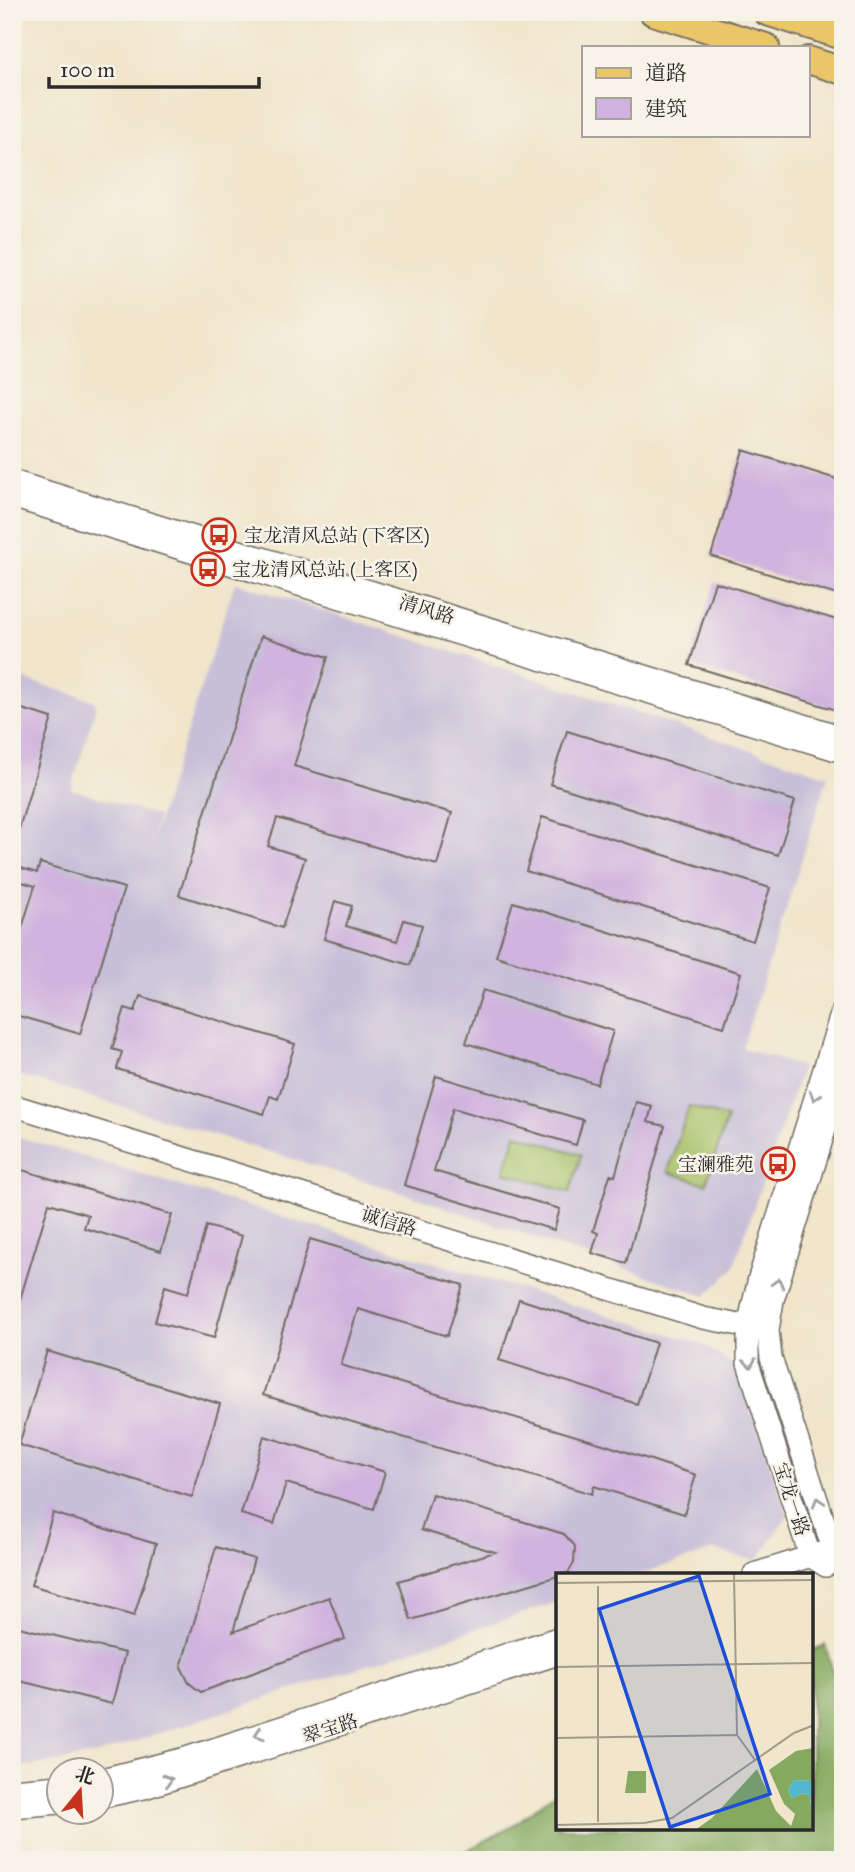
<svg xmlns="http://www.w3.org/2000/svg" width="855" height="1872" font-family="'IM FELL Great Primer','Noto Serif SC',serif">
<rect width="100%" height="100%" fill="#f7f3e8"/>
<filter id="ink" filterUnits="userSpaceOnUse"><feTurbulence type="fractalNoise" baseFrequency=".0143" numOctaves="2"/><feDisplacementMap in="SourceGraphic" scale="14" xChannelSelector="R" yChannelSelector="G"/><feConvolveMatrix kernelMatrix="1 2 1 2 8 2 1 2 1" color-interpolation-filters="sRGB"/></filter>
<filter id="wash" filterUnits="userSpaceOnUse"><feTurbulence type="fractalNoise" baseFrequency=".00686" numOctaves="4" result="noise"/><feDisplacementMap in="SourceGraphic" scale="28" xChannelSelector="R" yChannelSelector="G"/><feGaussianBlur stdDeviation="1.57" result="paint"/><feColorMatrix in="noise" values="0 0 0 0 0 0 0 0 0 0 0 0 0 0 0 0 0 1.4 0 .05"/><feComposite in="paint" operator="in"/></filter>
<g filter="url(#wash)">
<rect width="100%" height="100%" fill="#f1e5cb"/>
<path fill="#c8bfd8" d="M 235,582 L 550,683 L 828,776 L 742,1048 L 802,1067 L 733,1269 L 705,1296 L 394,1190 L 12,1073 L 12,676 L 93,700 L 96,706 L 71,789 L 158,816 L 150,846 Z
M 12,1135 L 703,1344 L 736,1367 L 788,1515 L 757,1561 L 714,1550 L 640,1574 L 558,1574 L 557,1602 L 97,1754 L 34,1766 L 12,1766 Z"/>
<path fill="#a7c36a" stroke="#69774a" stroke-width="2" d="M 689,1106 L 727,1118 L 706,1184 L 668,1172 Z
M 516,1134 L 581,1155 L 570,1192 L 504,1172 Z"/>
<path fill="#85a95e" stroke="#586a44" stroke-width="2" d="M 825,1645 L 843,1705 L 843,1860 L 449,1860 L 511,1827 L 557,1792 L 558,1828 L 811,1828 L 811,1651 Z"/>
<g id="blocks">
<path fill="#d0b3de" d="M 743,450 L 843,481 L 843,597 L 711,556 Z
M 715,582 L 843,622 L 843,712 L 689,665 Z
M 261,636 L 328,657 L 294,766 L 452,813 L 437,865 L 277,818 L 268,846 L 305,858 L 282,928 L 179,895 Z
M 12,706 L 52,718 L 15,842 L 12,842 Z
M 567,731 L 795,801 L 778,855 L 550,784 Z
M 542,817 L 770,888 L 753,941 L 526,871 Z
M 40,863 L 124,888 L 80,1034 L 12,1014 L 12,960 L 35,886 L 12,879 L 12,865 L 37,873 Z
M 335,901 L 352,906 L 346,926 L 397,941 L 404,920 L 422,925 L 410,965 L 324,939 Z
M 513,902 L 741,973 L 724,1027 L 496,956 Z
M 483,990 L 613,1031 L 597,1084 L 466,1043 Z
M 140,996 L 295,1044 L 278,1099 L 270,1096 L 264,1114 L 117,1069 L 122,1052 L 112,1049 L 125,1008 L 135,1011 Z
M 436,1076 L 583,1120 L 576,1145 L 453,1108 L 434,1171 L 560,1209 L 554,1230 L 404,1185 Z
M 636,1102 L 652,1106 L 648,1122 L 665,1126 L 626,1263 L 592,1253 L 598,1233 L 593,1231 L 610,1175 L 615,1176 Z
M 12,1167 L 172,1215 L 161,1251 L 84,1228 L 88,1215 L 49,1203 L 15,1316 L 12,1315 Z
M 206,1226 L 242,1236 L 214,1338 L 155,1322 L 165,1286 L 188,1293 Z
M 310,1239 L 463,1285 L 447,1336 L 358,1309 L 341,1365 L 606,1445 L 696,1475 L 684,1514 L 594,1486 L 592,1494 L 263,1395 Z
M 519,1299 L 656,1343 L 637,1404 L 499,1360 Z
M 47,1351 L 220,1404 L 192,1497 L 19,1445 Z
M 264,1436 L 385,1472 L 374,1509 L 286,1483 L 274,1524 L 241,1514 Z
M 432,1494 L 564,1534 L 575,1546 L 574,1563 L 568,1573 L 411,1620 L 399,1581 L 495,1552 L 421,1530 Z
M 53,1513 L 156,1544 L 134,1616 L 31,1585 Z
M 216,1547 L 254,1559 L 233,1632 L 329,1597 L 345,1639 L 201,1692 L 189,1683 L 181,1667 Z
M 19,1627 L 125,1653 L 112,1704 L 12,1679 L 12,1653 Z"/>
</g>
</g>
<g filter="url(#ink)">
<use href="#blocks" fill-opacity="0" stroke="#706c63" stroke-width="2"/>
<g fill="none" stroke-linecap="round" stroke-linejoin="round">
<defs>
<path id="minor" d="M 12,481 L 843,737
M 12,497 L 843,752
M 843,1008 L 759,1278 L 748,1326 L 748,1363 L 810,1556 L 826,1566 L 833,1549 L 771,1358 L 768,1330 L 773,1300 L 843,1071
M 12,1105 L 703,1318 L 761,1329
M 754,1574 L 821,1553
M 102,1779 L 186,1758 L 558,1638
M 12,1790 L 60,1786
M 102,1797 L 144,1788 L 191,1773 L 558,1654
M 12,1807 L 60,1803"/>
<path id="major" d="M 653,12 L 766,47
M 767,12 L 843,36
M 808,60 L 843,71"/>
</defs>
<use href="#minor" stroke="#706c63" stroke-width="24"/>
<use href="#major" stroke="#706c63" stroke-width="30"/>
<use href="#minor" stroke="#fff" stroke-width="21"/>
<use href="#major" stroke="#eac669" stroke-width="26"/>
</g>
<defs><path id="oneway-chevron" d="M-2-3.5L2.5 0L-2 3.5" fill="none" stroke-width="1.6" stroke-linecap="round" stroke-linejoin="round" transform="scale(1.75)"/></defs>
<g stroke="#a0a0a0">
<use href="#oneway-chevron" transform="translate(815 1096) rotate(107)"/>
<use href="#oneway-chevron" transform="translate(778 1283) rotate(-74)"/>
<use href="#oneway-chevron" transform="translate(750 1363) rotate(81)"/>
<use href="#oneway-chevron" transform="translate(818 1502) rotate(-108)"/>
<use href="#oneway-chevron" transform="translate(259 1734) rotate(162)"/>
<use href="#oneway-chevron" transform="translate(168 1780) rotate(-17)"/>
</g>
</g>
<defs>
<symbol id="bus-ring" viewBox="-11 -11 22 22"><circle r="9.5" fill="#f7f3e8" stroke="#c8321e" stroke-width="1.5"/><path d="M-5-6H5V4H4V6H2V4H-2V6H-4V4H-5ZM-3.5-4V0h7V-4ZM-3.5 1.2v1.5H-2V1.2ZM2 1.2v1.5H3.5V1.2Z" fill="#c8321e"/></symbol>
</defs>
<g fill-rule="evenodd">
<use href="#bus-ring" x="200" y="516" width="38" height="38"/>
<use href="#bus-ring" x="189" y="550" width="38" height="38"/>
<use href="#bus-ring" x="759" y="1145" width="38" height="38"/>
</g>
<g text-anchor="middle" stroke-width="5" stroke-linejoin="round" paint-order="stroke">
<g font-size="19" fill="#2b2b2b" stroke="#f7f3e8" text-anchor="start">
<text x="244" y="542">宝龙清风总站 (下客区)</text>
<text x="232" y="576">宝龙清风总站 (上客区)</text>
<text x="754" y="1171" text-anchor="end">宝澜雅苑</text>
</g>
<g font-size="19" fill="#2b2b2b" stroke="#f7f3e8">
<text transform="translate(427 609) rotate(17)" y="7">清风路</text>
<text transform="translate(389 1221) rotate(17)" y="7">诚信路</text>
<text transform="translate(792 1499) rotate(72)" y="7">宝龙一路</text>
<text transform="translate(330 1728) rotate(-18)" y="7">翠宝路</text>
</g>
</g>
<g transform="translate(556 1573)">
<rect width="257" height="257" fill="#f1e5cb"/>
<path d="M 257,175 L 257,208 L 238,207 L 232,217 L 236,225 L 247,220 L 254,223 L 257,257 L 139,257 L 156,245 L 201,196 L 220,238 L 235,253 L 239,241 L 228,231 L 213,197 L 240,178 ZM 72,198 L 90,198 L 90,220 L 69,220 Z" fill="#85a95e"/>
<path d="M 238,207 L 257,208 L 257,252 L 254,223 L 247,220 L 236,225 L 232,217 Z" fill="#51b7d0"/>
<path fill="none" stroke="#a29b8b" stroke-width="2" d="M 178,1 L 181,162 L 199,187M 0,10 L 258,7M 0,94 L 258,90M 0,165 L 182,162M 42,249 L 42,13M 0,252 L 88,250 L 116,245 L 238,160 L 258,152"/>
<path fill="#1d4ed8" fill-opacity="0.15" stroke="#1d4ed8" stroke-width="3.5" d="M 143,3 L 214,221 L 114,254 L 43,36 Z"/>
<rect width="257" height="257" fill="none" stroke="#2b2b2b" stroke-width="3.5"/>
</g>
<rect width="855" height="1872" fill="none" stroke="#f7f3e8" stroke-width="42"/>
<rect x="582" y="46" width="228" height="91" fill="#f7f3e8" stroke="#a5a39c" stroke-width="2"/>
<rect x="596" y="68" width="35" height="10" fill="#eac669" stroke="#a5a39c" stroke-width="2"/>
<text x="645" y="80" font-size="21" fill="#2b2b2b">道路</text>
<rect x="596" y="98" width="35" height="21" fill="#d0b3de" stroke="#a5a39c" stroke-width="2"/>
<text x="645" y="116" font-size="21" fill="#2b2b2b">建筑</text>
<g transform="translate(80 1791) rotate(18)"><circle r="33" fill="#f7f3e8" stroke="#a5a39c" stroke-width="2"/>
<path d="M0-5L12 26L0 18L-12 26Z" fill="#c8321e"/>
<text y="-10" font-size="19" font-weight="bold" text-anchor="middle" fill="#2b2b2b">北</text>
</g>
<path d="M49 77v10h210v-10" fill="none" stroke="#2b2b2b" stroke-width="3.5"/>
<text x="60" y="77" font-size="21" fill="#2b2b2b" stroke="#f7f3e8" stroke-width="5" paint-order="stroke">100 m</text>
</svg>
